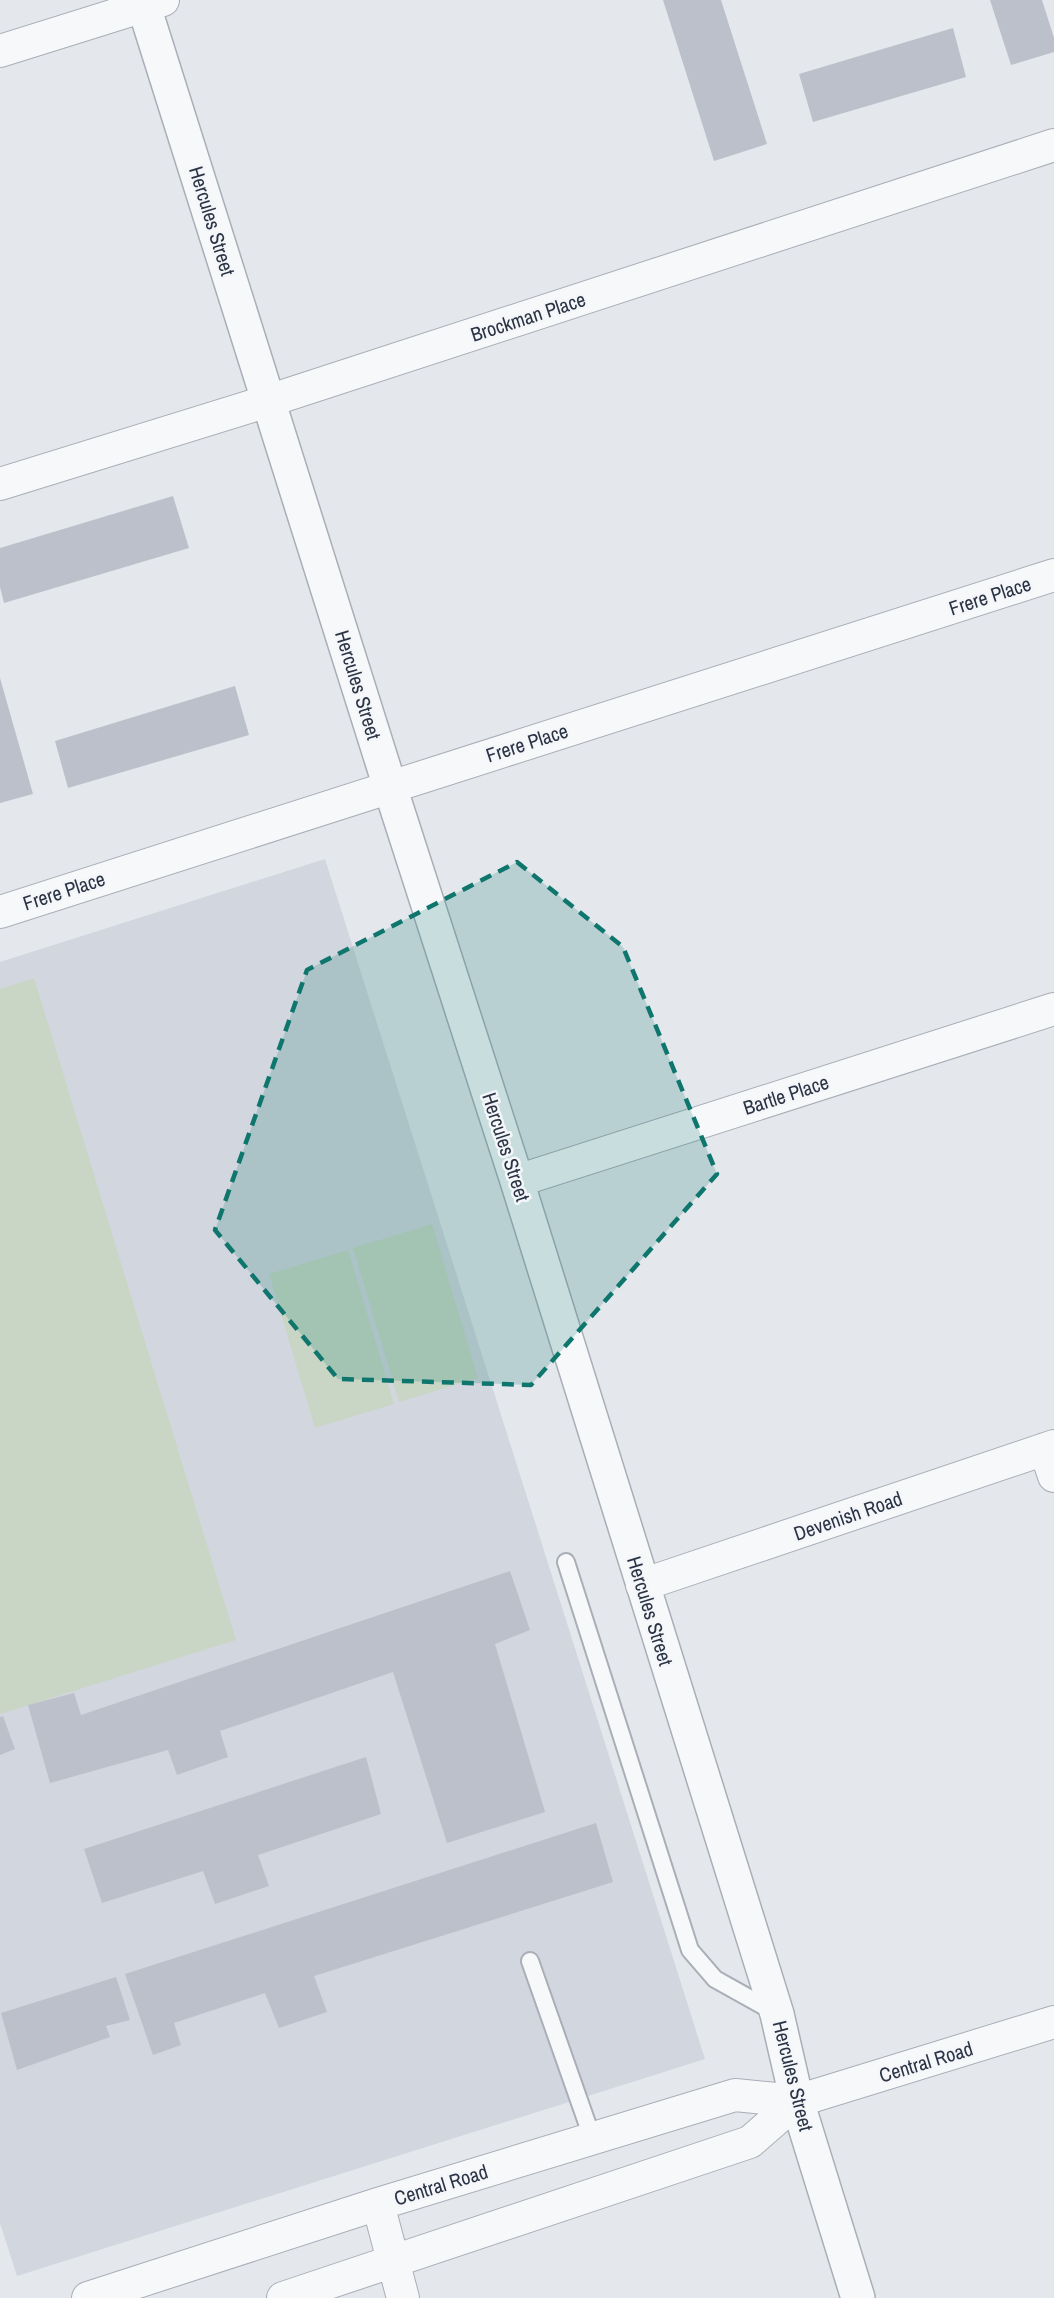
<svg xmlns="http://www.w3.org/2000/svg" width="1054" height="2298" font-family="'Archivo Narrow',sans-serif">
<rect width="100%" height="100%" fill="#e4e7ec"/>
<path fill="#d2d6de" d="M 325,859 L 705,2059 L 17,2276 L 0,2223 L 0,962 Z"/>
<path fill="#c9d6c5" d="M 34,978 L 236,1640 L 0,1714 L 0,989 Z
M 432,1224 L 478,1378 L 399,1402 L 353,1248 Z
M 348,1250 L 394,1404 L 315,1428 L 269,1274 Z"/>
<path fill="#bbc0ca" d="M 663,0 L 721,0 L 767,144 L 714,161 Z
M 990,0 L 1042,0 L 1054,38 L 1054,52 L 1011,65 Z
M 953,28 L 966,77 L 813,122 L 799,74 Z
M 173,496 L 189,548 L 4,603 L 0,587 L 0,548 Z
M 0,678 L 33,794 L 0,803 Z
M 235,686 L 249,735 L 68,788 L 55,741 Z
M 510,1571 L 530,1630 L 495,1644 L 545,1812 L 447,1843 L 393,1672 L 220,1731 L 228,1757 L 177,1775 L 168,1750 L 50,1783 L 28,1705 L 74,1693 L 81,1715 Z
M 3,1716 L 15,1749 L 0,1755 L 0,1717 Z
M 366,1757 L 381,1814 L 258,1855 L 269,1886 L 215,1904 L 203,1871 L 102,1903 L 84,1849 Z
M 596,1823 L 613,1882 L 314,1976 L 327,2012 L 279,2028 L 265,1993 L 174,2023 L 181,2045 L 153,2055 L 125,1974 Z
M 116,1977 L 130,2020 L 106,2026 L 110,2037 L 17,2070 L 1,2013 Z"/>
<g fill="none" stroke-linecap="round" stroke-linejoin="round">
<defs>
<path id="service" d="M 566,1562 L 690,1950 L 715,1979 L 776,2013
M 530,1961 L 593,2140"/>
<path id="minor" d="M 0,51 L 163,0
M 0,484 L 268,401 L 1054,145
M 0,912 L 1054,575
M 517,1181 L 1054,1009
M 1045,1449 L 1054,1476
M 642,1585 L 1054,1446
M 378,2204 L 403,2298
M 88,2298 L 378,2204 L 735,2095 L 797,2101 L 1054,2022
M 283,2298 L 750,2142 L 797,2101"/>
<path id="tertiary" d="M 142,0 L 390,787 L 517,1181 L 777,2014 L 797,2101 L 858,2298"/>
</defs>
<use href="#service" stroke="#a9aeb7" stroke-width="20"/>
<use href="#minor" stroke="#a9aeb7" stroke-width="34"/>
<use href="#tertiary" stroke="#a9aeb7" stroke-width="36"/>
<use href="#service" stroke="#f7f8fa" stroke-width="16"/>
<use href="#minor" stroke="#f7f8fa" stroke-width="32"/>
<use href="#tertiary" stroke="#f7f8fa" stroke-width="33"/>
</g>
<path fill="#0f766e" fill-opacity="0.2" stroke="#0f766e" stroke-width="4.5" stroke-dasharray="12 8" stroke-linejoin="round" d="M 517,862 L 623,947 L 717,1174 L 531,1385 L 338,1379 L 215,1230 L 307,970 Z"/>
<g text-anchor="middle" stroke-width="5" stroke-linejoin="round" paint-order="stroke">
<g font-size="20" fill="#2b3445" stroke="#f4f6f9">
<text transform="translate(212 221) rotate(73)" y="7">Hercules Street</text>
<text transform="translate(528 317) rotate(-18)" y="7">Brockman Place</text>
<text transform="translate(990 596) rotate(-18)" y="7">Frere Place</text>
<text transform="translate(358 685) rotate(73)" y="7">Hercules Street</text>
<text transform="translate(527 743) rotate(-18)" y="7">Frere Place</text>
<text transform="translate(64 891) rotate(-18)" y="7">Frere Place</text>
<text transform="translate(786 1095) rotate(-18)" y="7">Bartle Place</text>
<text transform="translate(506 1147) rotate(72)" y="7">Hercules Street</text>
<text transform="translate(848 1516) rotate(-19)" y="7">Devenish Road</text>
<text transform="translate(650 1611) rotate(73)" y="7">Hercules Street</text>
<text transform="translate(926 2062) rotate(-17)" y="7">Central Road</text>
<text transform="translate(793 2076) rotate(76)" y="7">Hercules Street</text>
<text transform="translate(441 2185) rotate(-17)" y="7">Central Road</text>
</g>
</g>
</svg>
